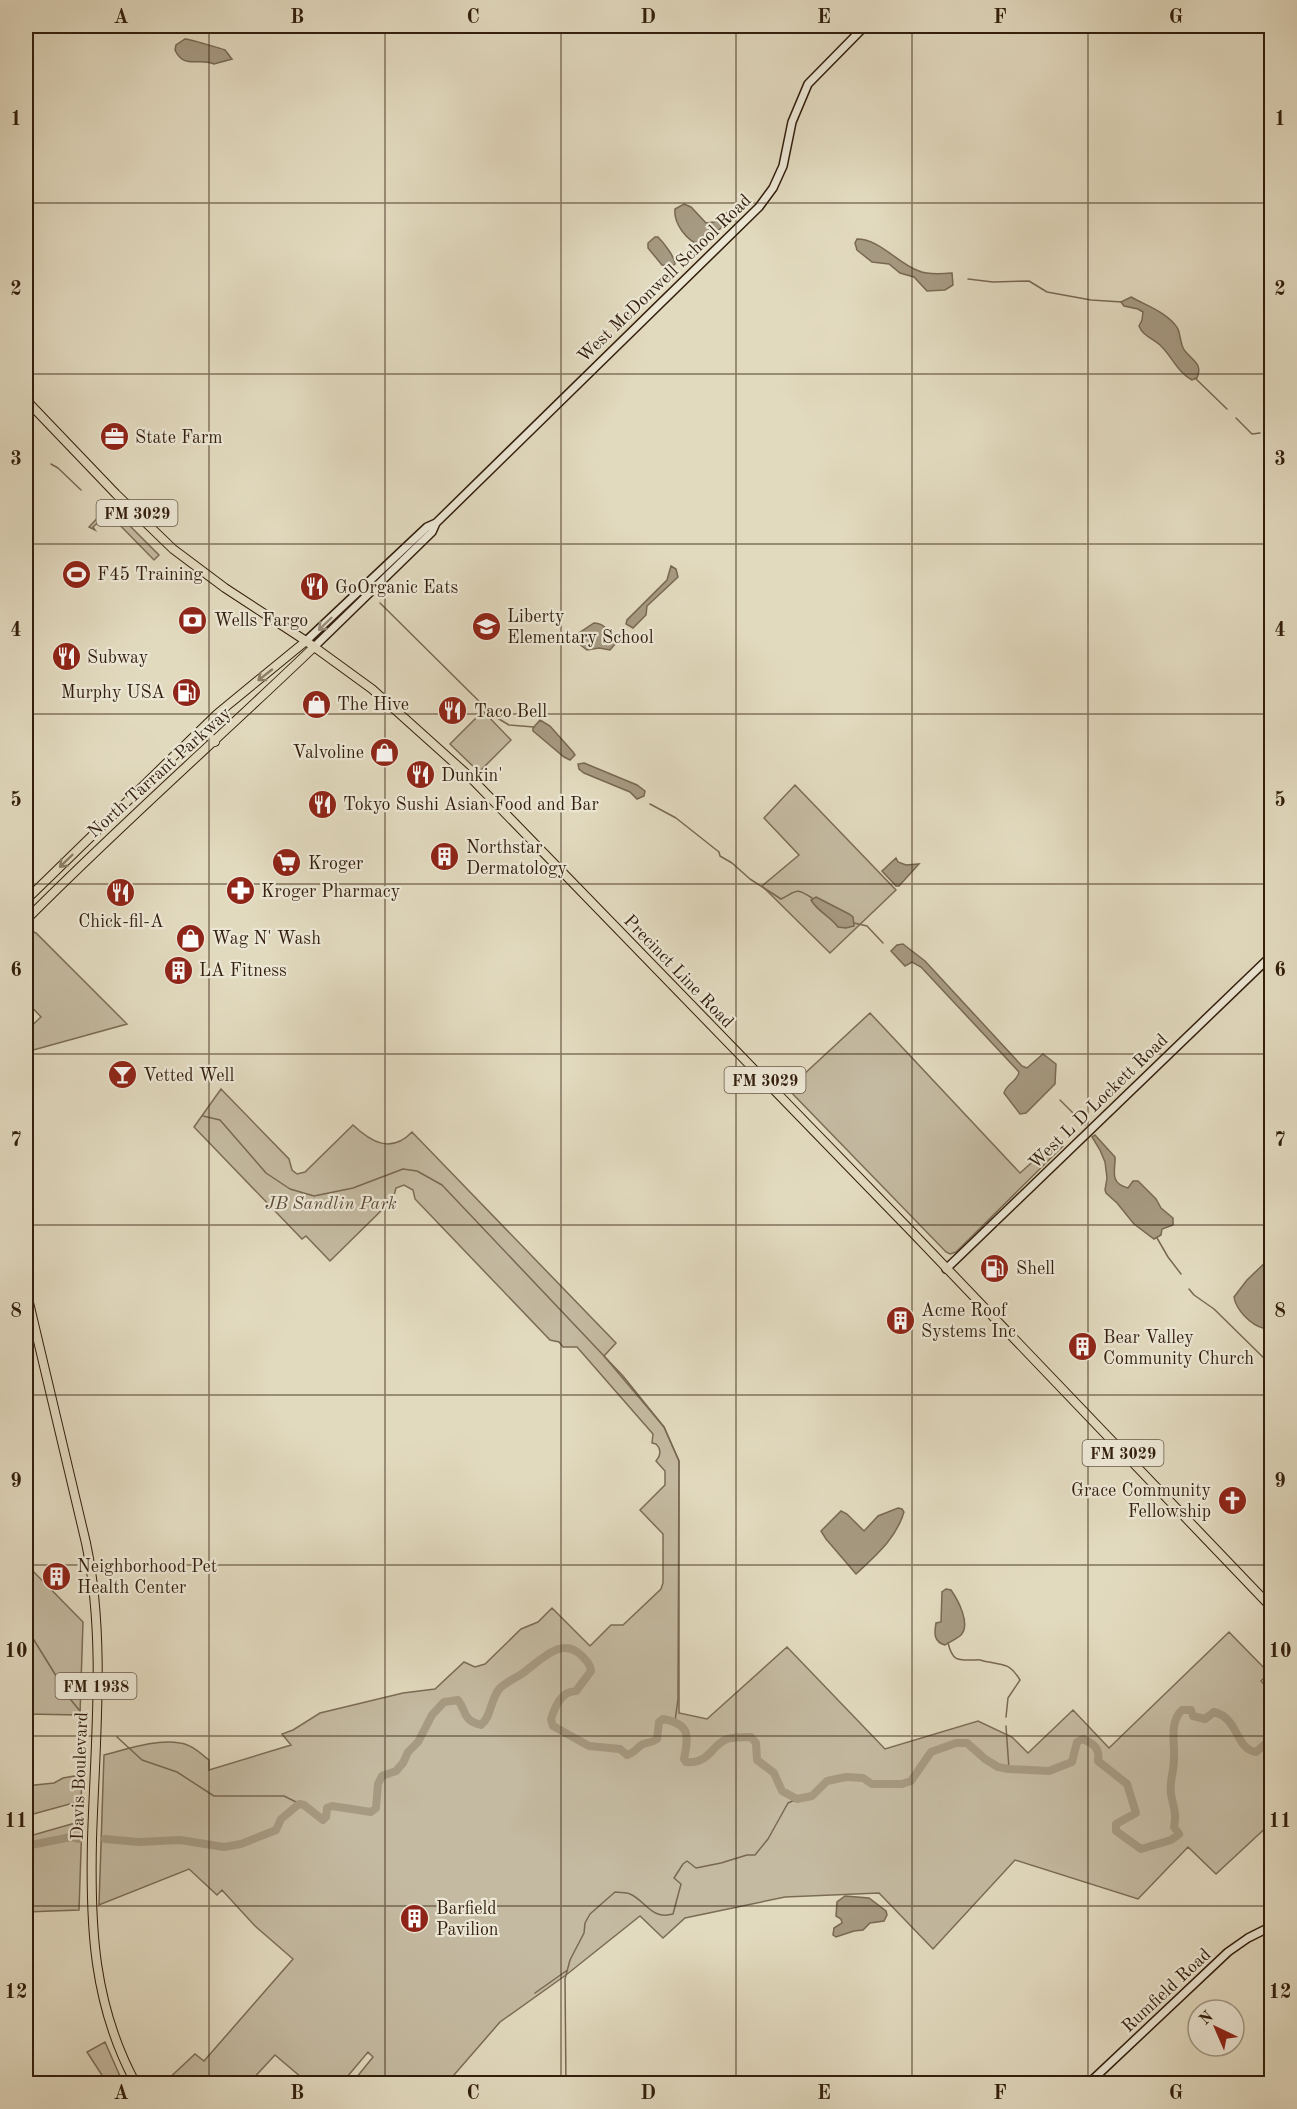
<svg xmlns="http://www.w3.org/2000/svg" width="1297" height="2109" font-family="'Old Standard TT',serif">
<rect width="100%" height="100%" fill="#e2dabf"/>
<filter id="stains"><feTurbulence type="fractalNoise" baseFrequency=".00333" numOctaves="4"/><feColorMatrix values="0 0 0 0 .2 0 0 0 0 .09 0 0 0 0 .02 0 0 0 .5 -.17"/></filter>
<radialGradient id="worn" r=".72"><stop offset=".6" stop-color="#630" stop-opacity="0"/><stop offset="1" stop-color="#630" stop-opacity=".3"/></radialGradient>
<path fill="#c4baa1" stroke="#7b6c56" stroke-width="1.5" d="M 111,507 L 159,555 L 154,560 L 108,513 L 93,527 L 95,530 L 89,527 L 104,511 Z
M 483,711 L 511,740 L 479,772 L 450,744 Z
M 795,785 L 896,890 L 830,953 L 762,886 L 799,855 L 764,818 Z
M 29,930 L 36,933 L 127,1024 L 26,1052 L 26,1031 L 41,1017 L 26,1001 L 26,935 Z
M 870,1013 L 1020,1173 L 1057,1140 L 1063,1146 L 956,1252 L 950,1254 L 946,1252 L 788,1089 Z
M 221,1089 L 289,1159 L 292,1170 L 297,1174 L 305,1172 L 353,1125 C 371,1142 391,1154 412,1132 L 616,1343 L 604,1356 L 664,1427 L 679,1461 L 679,1713 L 707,1719 L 787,1647 L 885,1749 L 978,1721 L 1012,1737 L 1028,1753 L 1073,1710 L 1109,1748 L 1229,1632 L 1269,1673 L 1261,1681 L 1271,1692 L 1271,1823 L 1216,1874 L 1188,1847 L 1138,1899 L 1015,1860 L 933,1949 L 879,1893 L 785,1897 L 685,1918 L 663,1938 L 640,1916 L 566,1975 L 500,2022 L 447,2083 L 352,2083 L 373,2057 L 368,2052 L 342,2083 L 308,2083 L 275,2055 L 249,2083 L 164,2083 L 195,2054 L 204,2061 L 293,1959 L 255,1926 L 222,1890 L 217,1895 L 189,1869 L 99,1905 L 104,1755 C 128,1749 155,1739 180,1743 C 191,1744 201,1754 209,1760 L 209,1770 L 291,1745 L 282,1734 L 293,1730 L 320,1713 L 403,1693 L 435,1689 L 464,1662 L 475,1667 L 485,1664 L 521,1629 L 538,1622 L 552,1608 L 590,1646 L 611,1625 L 623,1625 L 661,1589 L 663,1583 L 663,1534 L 640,1510 L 665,1485 L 665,1471 L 656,1461 C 661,1455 661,1449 656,1444 L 652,1443 L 653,1434 L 577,1347 L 563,1347 L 559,1342 L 550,1340 L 415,1199 L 413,1190 L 404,1185 L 396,1188 L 393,1199 L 330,1261 L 306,1236 L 302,1239 L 194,1127 Z
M 26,1564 L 83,1622 L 80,1715 L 26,1714 Z
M 74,1776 L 82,1778 L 81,1801 L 26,1816 L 26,1786 L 54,1783 L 63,1778 Z
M 82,1821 L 79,1910 L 26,1912 L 26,1837 Z
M 105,2042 L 123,2083 L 107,2083 L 87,2052 Z"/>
<path fill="#a69a82" stroke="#786853" stroke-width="1.5" d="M 185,39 C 189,39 223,49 225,50 C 228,53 229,56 232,59 L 214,64 C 199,57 184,70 175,50 L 176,45 Z
M 684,204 L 691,207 L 706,223 L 714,222 L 732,209 L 738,213 L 737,217 C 713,225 706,263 682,231 C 677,224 674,217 675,209 Z
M 655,237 L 658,237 C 663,242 675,257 675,264 L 672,266 L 662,265 L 648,248 L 648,243 Z
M 857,239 C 880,239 898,264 919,271 C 928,275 941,274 952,273 L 953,285 L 945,290 L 927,291 L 914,277 L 900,273 L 889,264 L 872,262 L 857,250 L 855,243 Z
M 1131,297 C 1145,305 1169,313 1178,329 C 1181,336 1180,345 1185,351 C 1193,361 1203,364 1197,378 L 1192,380 C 1177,372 1172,356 1160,345 C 1152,338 1143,336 1139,326 L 1142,320 L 1143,312 L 1138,309 L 1124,306 L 1121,302 Z
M 671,566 L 676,569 L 678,577 L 647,606 L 646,615 L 633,628 L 626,624 L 627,620 L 667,580 Z
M 594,623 C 605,623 612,634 615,644 L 610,650 L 599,648 L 587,650 L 578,643 L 579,633 Z
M 540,720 L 550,726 L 573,752 L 575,755 L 570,760 L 564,757 L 533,731 L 533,728 Z
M 584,763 L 637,785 L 645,791 L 644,796 L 637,799 L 630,792 L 584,773 L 579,769 L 578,764 Z
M 896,858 L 898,862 L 906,865 L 919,864 L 899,886 L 896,886 L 882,871 Z
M 816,897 L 849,914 L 853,917 L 854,926 L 846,928 L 838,927 C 830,916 818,912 811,900 Z
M 903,944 L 925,961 L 1022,1066 L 1027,1068 L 1043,1054 L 1056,1064 L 1055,1084 L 1026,1113 L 1020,1114 L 1004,1093 C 1006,1084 1018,1081 1019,1072 L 921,967 L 912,962 L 905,966 L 891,951 L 897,945 Z
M 1095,1135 L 1115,1157 C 1116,1169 1108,1183 1128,1188 L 1133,1181 L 1138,1181 L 1156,1199 L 1161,1208 L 1173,1218 L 1173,1225 L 1162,1229 L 1161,1235 L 1154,1239 L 1134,1224 L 1117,1203 L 1106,1193 L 1105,1190 L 1107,1178 L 1105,1162 L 1100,1150 L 1092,1137 Z
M 1271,1257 L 1271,1323 L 1263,1328 C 1251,1325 1236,1310 1234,1297 L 1247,1280 Z
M 898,1508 L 902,1509 L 904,1512 C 896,1539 875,1556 856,1574 L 826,1539 L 821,1531 L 841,1511 L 847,1514 L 864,1531 L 878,1516 Z
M 946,1589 L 951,1590 C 958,1600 971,1624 961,1635 C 957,1639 949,1642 945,1645 C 934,1642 934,1634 936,1623 L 941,1622 L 942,1592 Z
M 845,1896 L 869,1898 L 886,1911 L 887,1915 L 884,1921 L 870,1923 L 863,1930 L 854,1931 L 836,1937 L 833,1935 L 834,1928 L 842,1923 L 841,1919 L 836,1916 L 837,1902 Z"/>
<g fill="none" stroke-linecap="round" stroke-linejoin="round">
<path stroke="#786853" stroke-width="1.5" d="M 968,279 L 993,282 L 1029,281 L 1047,292 L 1091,300 L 1122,302
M 1195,378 L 1227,409
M 1236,418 L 1252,434 L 1260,433
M 51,464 L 58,468 L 81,490
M 380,603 L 494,716 L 509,725 L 534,727
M 650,804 L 676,818 L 719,852 L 720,856 L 732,863 L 750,879 L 781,899 C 797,891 795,887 812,898
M 854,923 L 867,926 L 883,943
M 1060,1100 L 1085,1125
M 203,1116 L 220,1120 L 266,1173 L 290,1189 L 314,1196 L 353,1188 L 403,1169 L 417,1171 L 442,1185 L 623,1376 L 664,1427 L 679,1461 L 678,1699 L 675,1721
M 1157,1238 L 1168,1257 L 1181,1274
M 1189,1289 L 1194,1295 L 1214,1309 L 1272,1366
M 26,1621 L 29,1632 L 71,1700 L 80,1711
M 948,1643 C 953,1663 959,1660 976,1660 C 980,1659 985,1662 989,1662 C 1005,1666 1010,1663 1020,1680 L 1008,1698 L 1006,1717
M 1006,1726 L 1009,1769
M 117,1737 L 142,1760 L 177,1772 L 214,1796 L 284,1796 L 302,1805
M 535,1993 L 566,1971
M 566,2084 L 565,1979 L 570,1960 L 584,1933 L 585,1923 L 590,1914 L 615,1892 C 620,1893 626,1892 630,1894 C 646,1901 651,1920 673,1914 L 681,1884 L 674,1878 L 683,1864 L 687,1861 L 696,1868 L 721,1863 L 747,1855 L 755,1855 L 768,1839 L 788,1803 L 797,1799"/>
<path stroke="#a69a82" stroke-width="8" d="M 105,1839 L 139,1842 L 180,1840 L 224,1847 L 241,1844 L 276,1830 L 281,1819 L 299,1804 L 304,1805 L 323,1820 L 326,1817 L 327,1808 L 332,1806 L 371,1812 L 376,1808 L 378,1784 L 382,1776 L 396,1771 L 403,1763 L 408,1752 L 418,1742 L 432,1715 L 444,1702 L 458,1700 C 467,1712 462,1720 481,1725 C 492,1716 490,1699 500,1688 C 506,1682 516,1678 523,1673 C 541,1660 562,1635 582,1656 C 587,1661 590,1664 591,1671 L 576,1691 C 561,1691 555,1707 551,1719 L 553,1726 L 589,1746 L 620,1749 L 627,1755 C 635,1753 637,1747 643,1744 C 649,1742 652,1743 657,1739 L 659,1722 L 663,1719 C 690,1724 689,1735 684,1759 L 686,1762 C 710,1764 712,1744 727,1739 C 734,1737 745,1737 751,1737 L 756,1743 L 757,1760 L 774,1773 L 782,1791 L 797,1799 L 812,1796 L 827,1781 L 846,1777 L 863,1778 L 872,1784 L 902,1784 L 911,1781 L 931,1752 L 956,1743 L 967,1743 L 985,1759 L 998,1767 L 1009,1769 L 1049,1771 L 1072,1762 L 1077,1742 L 1083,1739 C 1094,1744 1100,1748 1098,1761 L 1127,1784 L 1136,1813 L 1116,1824 L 1116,1831 L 1141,1849 L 1171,1840 L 1179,1834 L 1174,1827 C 1177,1812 1173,1807 1171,1794 C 1169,1783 1174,1771 1174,1760 C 1175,1744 1169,1722 1182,1710 L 1191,1710 L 1193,1716 L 1205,1719 L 1214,1712 C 1239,1718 1235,1749 1256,1752 L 1272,1738
M 26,1846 L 71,1837 L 79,1839"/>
<defs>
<path id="secondary" d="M 306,641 L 427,527 L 436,523 L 759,207 L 773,188 L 783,166 L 792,122 L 808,84 L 865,26
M 314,647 L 432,532 L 436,523
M 946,1269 L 1272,955
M 1088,2084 L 1228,1952 L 1248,1938 L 1272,1926"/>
<path id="primary" d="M 26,400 L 116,494 L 173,549 L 225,588 L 306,641 L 372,689 L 470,777 L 912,1232 L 1272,1608
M 202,729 L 215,742
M 26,900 L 217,714 L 306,641
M 26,920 C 119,826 218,739 314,647
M 26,1290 L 86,1543 C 106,1637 95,1743 92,1839 C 90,1926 93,2005 136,2084"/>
</defs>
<use href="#secondary" stroke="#321e0c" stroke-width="10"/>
<use href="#primary" stroke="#321e0c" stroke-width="10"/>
<use href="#secondary" stroke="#ece7d5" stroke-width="7"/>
<use href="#primary" stroke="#e2dabf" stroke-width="8"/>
</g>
<defs><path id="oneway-shaft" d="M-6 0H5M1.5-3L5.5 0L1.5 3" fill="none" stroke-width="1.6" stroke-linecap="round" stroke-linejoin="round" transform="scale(1.5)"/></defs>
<use stroke="#988d7b" href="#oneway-shaft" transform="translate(325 624) rotate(136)"/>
<g stroke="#8a7c66">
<use href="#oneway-shaft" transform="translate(265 675) rotate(142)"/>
<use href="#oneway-shaft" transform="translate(66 861) rotate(136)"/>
</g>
<path fill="none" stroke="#321e0c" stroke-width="1.5" stroke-opacity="0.55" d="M 209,26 L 209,2084M 385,26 L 385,2084M 561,26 L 561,2084M 736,26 L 736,2084M 912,26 L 912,2084M 1088,26 L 1088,2084M 26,203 L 1272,203M 26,374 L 1272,374M 26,544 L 1272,544M 26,714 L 1272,714M 26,884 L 1272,884M 26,1054 L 1272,1054M 26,1225 L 1272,1225M 26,1395 L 1272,1395M 26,1565 L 1272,1565M 26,1736 L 1272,1736M 26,1906 L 1272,1906"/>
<defs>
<symbol id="office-disc" viewBox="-11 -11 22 22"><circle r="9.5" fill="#8f2418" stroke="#ece7d5"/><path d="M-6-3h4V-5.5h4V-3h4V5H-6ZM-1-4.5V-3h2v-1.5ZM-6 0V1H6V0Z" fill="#fff"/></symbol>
<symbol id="stadium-disc" viewBox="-11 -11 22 22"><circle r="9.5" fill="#8f2418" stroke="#ece7d5"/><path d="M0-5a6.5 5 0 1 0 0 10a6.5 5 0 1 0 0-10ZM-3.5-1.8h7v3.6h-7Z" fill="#fff"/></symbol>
<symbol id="restaurant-disc" viewBox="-11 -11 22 22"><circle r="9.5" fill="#8f2418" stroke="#ece7d5"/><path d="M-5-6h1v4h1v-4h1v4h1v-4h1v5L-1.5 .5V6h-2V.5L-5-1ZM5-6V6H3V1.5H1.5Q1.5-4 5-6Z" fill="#fff"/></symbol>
<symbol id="bank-disc" viewBox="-11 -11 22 22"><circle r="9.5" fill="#8f2418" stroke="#ece7d5"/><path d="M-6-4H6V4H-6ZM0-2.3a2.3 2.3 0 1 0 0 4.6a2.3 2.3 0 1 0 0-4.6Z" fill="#fff"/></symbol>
<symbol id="school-disc" viewBox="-11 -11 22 22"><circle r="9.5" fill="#8f2418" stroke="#ece7d5"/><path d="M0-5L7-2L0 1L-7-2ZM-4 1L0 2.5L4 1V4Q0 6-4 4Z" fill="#fff"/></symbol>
<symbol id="fuel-disc" viewBox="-11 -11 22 22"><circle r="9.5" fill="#8f2418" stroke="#ece7d5"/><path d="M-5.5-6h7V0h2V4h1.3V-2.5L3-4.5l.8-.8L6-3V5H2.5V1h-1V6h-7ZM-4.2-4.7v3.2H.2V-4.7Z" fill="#fff"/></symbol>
<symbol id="shop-disc" viewBox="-11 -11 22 22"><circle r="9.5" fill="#8f2418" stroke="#ece7d5"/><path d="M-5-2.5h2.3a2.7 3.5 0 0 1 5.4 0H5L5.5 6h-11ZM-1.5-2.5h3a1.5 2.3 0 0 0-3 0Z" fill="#fff"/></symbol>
<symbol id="building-disc" viewBox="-11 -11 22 22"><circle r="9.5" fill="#8f2418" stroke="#ece7d5"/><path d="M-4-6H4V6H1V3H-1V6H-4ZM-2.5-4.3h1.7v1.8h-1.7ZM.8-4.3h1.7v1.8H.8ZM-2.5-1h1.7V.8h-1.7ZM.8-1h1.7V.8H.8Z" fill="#fff"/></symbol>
<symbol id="supermarket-disc" viewBox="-11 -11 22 22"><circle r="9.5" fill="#8f2418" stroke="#ece7d5"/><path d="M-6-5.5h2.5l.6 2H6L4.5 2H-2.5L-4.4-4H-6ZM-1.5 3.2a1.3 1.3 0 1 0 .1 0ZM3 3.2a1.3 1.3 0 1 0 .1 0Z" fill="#fff"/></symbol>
<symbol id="pharmacy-disc" viewBox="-11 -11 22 22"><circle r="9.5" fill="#8f2418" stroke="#ece7d5"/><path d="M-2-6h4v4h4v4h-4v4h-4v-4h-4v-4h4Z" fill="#fff"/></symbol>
<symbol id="bar-disc" viewBox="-11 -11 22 22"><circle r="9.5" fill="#8f2418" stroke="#ece7d5"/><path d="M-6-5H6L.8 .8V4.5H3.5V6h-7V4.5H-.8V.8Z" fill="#fff"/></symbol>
<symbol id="church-disc" viewBox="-11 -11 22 22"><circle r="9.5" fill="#8f2418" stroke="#ece7d5"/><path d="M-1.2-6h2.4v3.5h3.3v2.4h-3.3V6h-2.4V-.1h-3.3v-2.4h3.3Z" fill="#fff"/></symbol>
</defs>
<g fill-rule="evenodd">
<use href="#office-disc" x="98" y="420" width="33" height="33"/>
<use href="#stadium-disc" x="60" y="558" width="33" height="33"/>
<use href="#restaurant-disc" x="298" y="570" width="33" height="33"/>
<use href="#bank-disc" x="176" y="604" width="33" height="33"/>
<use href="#school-disc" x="470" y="610" width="33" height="33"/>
<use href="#restaurant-disc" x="50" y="640" width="33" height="33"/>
<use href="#fuel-disc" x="170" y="676" width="33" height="33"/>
<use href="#shop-disc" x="300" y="688" width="33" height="33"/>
<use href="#restaurant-disc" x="436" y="694" width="33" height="33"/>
<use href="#shop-disc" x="368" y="736" width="33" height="33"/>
<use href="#restaurant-disc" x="404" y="758" width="33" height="33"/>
<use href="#restaurant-disc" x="306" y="788" width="33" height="33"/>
<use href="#building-disc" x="428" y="840" width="33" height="33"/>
<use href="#supermarket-disc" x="270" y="846" width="33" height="33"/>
<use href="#pharmacy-disc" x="224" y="874" width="33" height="33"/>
<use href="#restaurant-disc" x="104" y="876" width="33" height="33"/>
<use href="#shop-disc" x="174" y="922" width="33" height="33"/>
<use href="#building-disc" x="162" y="954" width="33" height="33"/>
<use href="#bar-disc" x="106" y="1058" width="33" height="33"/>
<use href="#fuel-disc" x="978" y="1252" width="33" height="33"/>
<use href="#building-disc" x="884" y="1304" width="33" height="33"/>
<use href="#building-disc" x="1066" y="1330" width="33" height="33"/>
<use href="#church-disc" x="1216" y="1484" width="33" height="33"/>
<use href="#building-disc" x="40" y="1560" width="33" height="33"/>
<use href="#building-disc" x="398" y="1902" width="33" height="33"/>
</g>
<g text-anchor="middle" stroke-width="4.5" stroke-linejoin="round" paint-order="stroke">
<g fill="#ece7d5" stroke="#6a5a48" stroke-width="1.5">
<rect x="96.5" y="500" width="81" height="26" rx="4.5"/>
<rect x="724.5" y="1067" width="81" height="26" rx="4.5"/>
<rect x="1082.5" y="1440" width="81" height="26" rx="4.5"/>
<rect x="55.5" y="1673" width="81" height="26" rx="4.5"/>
</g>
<g font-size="16" font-weight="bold" fill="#321e0c">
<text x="137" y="519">FM 3029</text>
<text x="765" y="1086">FM 3029</text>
<text x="1123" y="1459">FM 3029</text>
<text x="96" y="1692">FM 1938</text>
</g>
<g font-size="18" fill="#321e0c" stroke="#ece7d5">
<text transform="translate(664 278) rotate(-44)" y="6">West McDonwell School Road</text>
<text transform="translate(159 772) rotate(-42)" y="6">North Tarrant Parkway</text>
<text transform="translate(679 971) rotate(46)" y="6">Precinct Line Road</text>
<text transform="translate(1098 1101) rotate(-44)" y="6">West L D Lockett Road</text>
<text transform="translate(79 1776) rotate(-88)" y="6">Davis Boulevard</text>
<text transform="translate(1166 1990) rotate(-43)" y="6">Rumfield Road</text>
</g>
<g font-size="18" fill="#321e0c" stroke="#ece7d5" text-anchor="start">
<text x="135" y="443">State Farm</text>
<text x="97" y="580">F45 Training</text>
<text x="335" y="593">GoOrganic Eats</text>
<text x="507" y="622">Liberty<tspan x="507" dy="21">Elementary School</tspan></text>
<text x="214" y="626">Wells Fargo</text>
<text x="87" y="663">Subway</text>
<text x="165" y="698" text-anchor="end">Murphy USA</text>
<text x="337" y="710">The Hive</text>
<text x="474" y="717">Taco Bell</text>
<text x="364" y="758" text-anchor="end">Valvoline</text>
<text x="441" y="781">Dunkin'</text>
<text x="343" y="810">Tokyo Sushi Asian Food and Bar</text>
<text x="466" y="853">Northstar<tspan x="466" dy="21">Dermatology</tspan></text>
<text x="308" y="869">Kroger</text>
<text x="261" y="897">Kroger Pharmacy</text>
<text x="121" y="927" text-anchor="middle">Chick-fil-A</text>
<text x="212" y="944">Wag N' Wash</text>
<text x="199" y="976">LA Fitness</text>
<text x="143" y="1081">Vetted Well</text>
<text x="1016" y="1274">Shell</text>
<text x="921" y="1316">Acme Roof<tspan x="921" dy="21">Systems Inc</tspan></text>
<text x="1103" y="1343">Bear Valley<tspan x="1103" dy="21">Community Church</tspan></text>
<text x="1211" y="1496" text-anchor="end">Grace Community<tspan x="1211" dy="21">Fellowship</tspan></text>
<text x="77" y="1572">Neighborhood Pet<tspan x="77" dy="21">Health Center</tspan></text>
<text x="436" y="1914">Barfield<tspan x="436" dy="21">Pavilion</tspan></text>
</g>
<g font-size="18" font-style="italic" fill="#5e4d39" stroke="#ece7d5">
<text x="331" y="1209">JB Sandlin Park</text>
</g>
</g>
<rect width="1297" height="2109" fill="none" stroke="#e2dabf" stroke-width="66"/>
<g transform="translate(1216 2028) rotate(316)"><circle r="28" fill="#ece7d5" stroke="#a29785" stroke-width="1.5"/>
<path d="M0-4.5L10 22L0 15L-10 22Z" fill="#8f2418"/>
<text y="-9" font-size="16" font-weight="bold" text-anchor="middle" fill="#321e0c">N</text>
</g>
<rect x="33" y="33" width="1231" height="2043" fill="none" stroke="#321e0c" stroke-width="2"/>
<g font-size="20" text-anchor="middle" font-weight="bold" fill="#321e0c">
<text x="121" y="23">A</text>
<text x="297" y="23">B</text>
<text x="473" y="23">C</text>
<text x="648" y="23">D</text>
<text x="824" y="23">E</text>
<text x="1000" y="23">F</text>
<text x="1176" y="23">G</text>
<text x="16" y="125">1</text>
<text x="1280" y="125">1</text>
<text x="16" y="295">2</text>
<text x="1280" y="295">2</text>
<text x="16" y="465">3</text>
<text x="1280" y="465">3</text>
<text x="16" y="636">4</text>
<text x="1280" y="636">4</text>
<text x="16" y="806">5</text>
<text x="1280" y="806">5</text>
<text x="16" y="976">6</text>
<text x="1280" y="976">6</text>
<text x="16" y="1146">7</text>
<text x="1280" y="1146">7</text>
<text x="16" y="1317">8</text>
<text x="1280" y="1317">8</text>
<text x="16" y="1487">9</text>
<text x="1280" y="1487">9</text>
<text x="16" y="1657">10</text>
<text x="1280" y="1657">10</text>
<text x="16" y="1827">11</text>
<text x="1280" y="1827">11</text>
<text x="16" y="1998">12</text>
<text x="1280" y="1998">12</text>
<text x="121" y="2099">A</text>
<text x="297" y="2099">B</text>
<text x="473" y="2099">C</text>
<text x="648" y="2099">D</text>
<text x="824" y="2099">E</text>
<text x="1000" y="2099">F</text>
<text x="1176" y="2099">G</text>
</g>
<rect width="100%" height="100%" filter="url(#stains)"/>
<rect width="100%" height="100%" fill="url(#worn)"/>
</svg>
